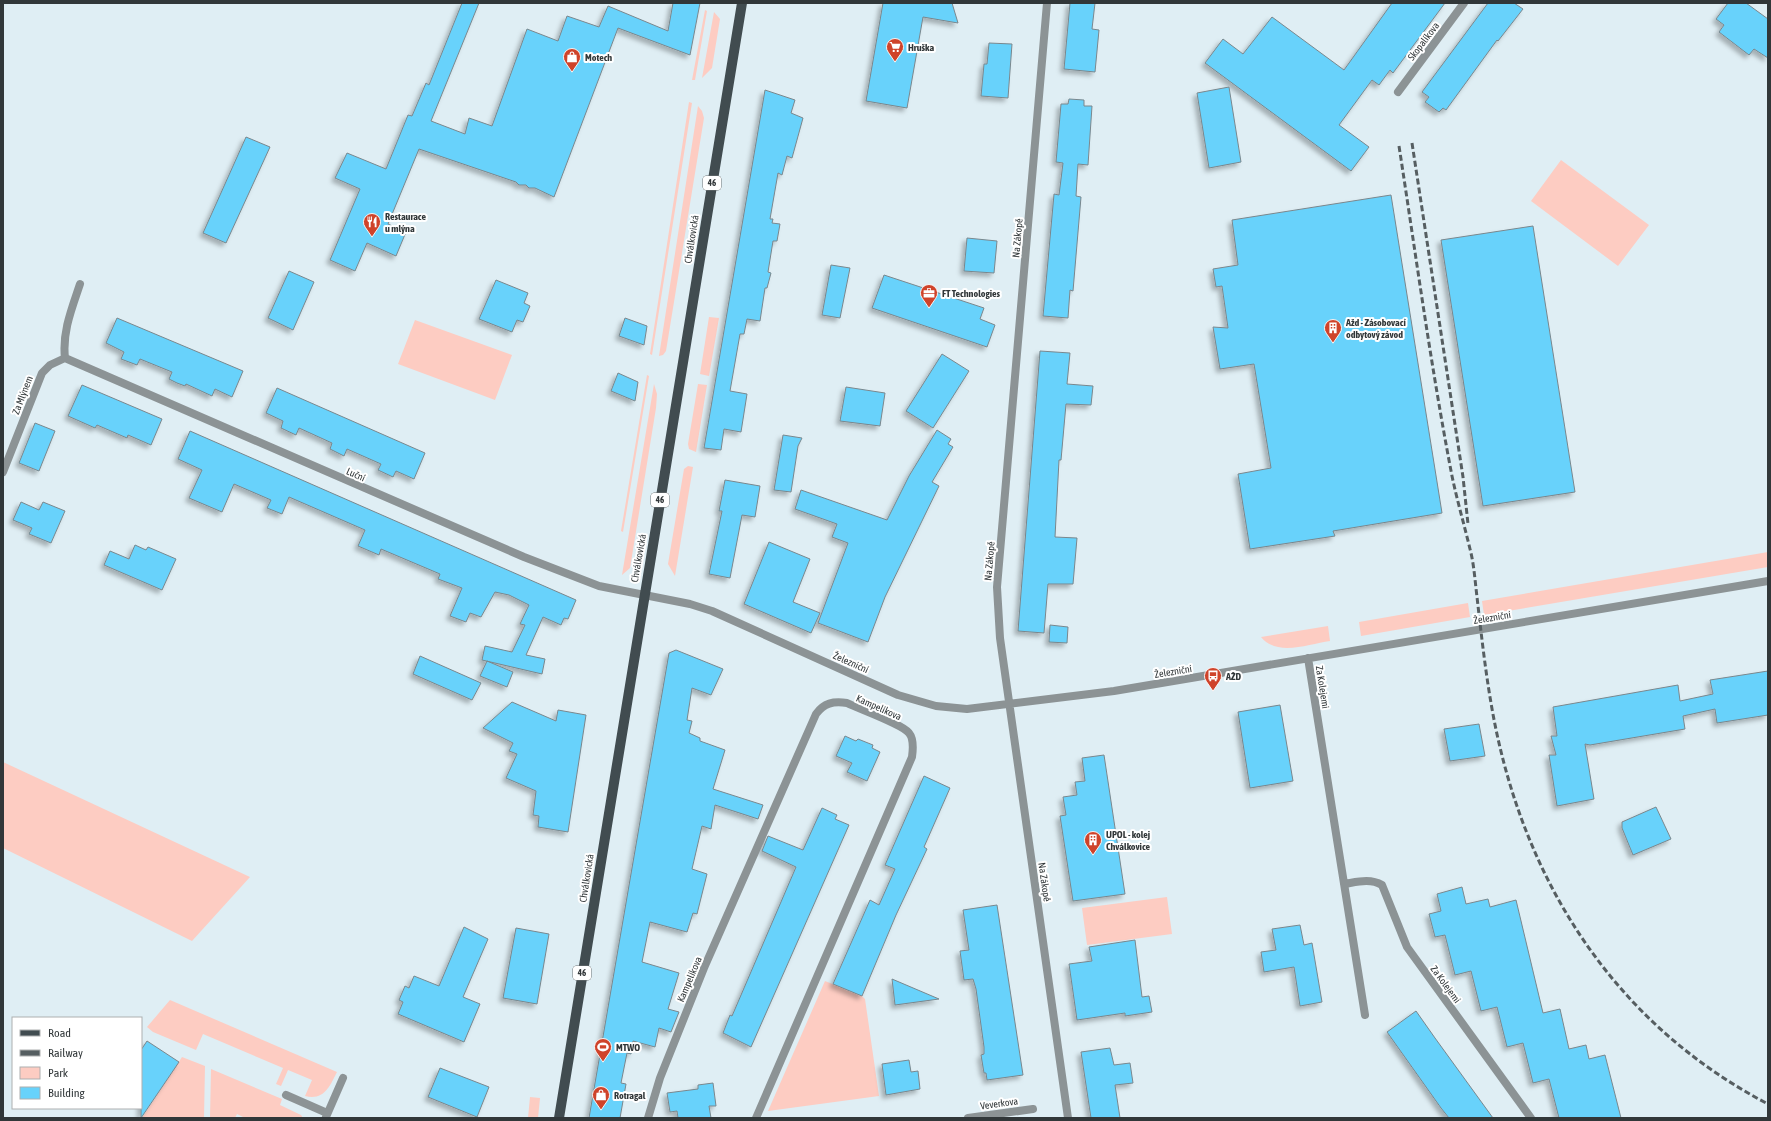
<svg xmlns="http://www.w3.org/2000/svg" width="1771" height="1121" font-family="'Asap Condensed',sans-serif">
<defs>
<filter id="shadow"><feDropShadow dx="-3.5" dy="3.5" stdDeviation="2" flood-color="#0004"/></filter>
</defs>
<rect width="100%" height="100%" fill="#dfeef4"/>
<path fill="#fdccc2" d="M 705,10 L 707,11 L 695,80 L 692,80 Z
M 714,12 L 720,19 L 712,68 L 702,78 Z
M 689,102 L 692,103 L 652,355 L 650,354 Z
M 698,106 L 702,111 L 704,118 L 666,351 L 663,355 L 659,356 Z
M 1561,160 L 1649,225 L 1618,266 L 1531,201 Z
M 709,317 L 719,318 L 709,376 L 700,374 Z
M 415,320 L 512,355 L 495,400 L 398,364 Z
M 647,375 L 649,376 L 623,532 L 621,531 Z
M 654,384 L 657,394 L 656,408 L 632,556 L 630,568 L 622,575 Z
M 698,384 L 707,385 L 696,452 L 689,449 L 688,444 Z
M 688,466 L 693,467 L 675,576 L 668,564 L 684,469 Z
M 1768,552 L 1768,567 L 1484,615 L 1482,601 Z
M 1468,603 L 1470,617 L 1361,636 L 1359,622 Z
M 1328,626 L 1330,641 C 1309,644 1277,657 1261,637 Z
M 3,762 L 250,877 L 192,941 L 3,848 Z
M 1167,897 L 1172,934 L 1087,945 L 1082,908 Z
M 825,981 L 862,996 L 865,999 L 879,1096 L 768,1111 Z
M 170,1000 L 337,1072 C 330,1086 324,1101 305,1096 L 312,1080 L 288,1070 L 281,1086 L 276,1084 L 283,1068 L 203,1034 L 196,1050 L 153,1032 L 147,1027 Z
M 182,1057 L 205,1066 L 204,1118 L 142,1118 Z
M 211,1069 L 282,1099 L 280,1105 L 301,1115 L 303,1118 L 245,1118 L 237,1114 L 235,1118 L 210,1118 Z
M 530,1097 L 540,1098 L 538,1118 L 528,1118 Z"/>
<path fill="#67d2fb" stroke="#7a878d" filter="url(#shadow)" d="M 462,3 L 479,3 L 431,121 L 465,134 L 469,118 L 492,126 L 527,29 L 558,41 L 567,16 L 599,27 L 608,6 L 668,31 L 673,3 L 700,3 L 690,55 L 618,28 L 554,197 L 535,188 L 529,188 L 526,185 L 519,185 L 516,182 L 419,149 L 388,224 L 406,232 L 396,256 L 367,243 L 355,271 L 330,260 L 360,189 L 335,178 L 347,153 L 386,169 L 408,115 L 412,116 L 426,83 L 429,85 Z
M 883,3 L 952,3 L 958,23 L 923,17 L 907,108 L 866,101 Z
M 1070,3 L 1095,3 L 1092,29 L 1099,30 L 1095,72 L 1064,69 Z
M 1392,3 L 1445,3 L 1393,73 L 1390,70 L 1379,85 L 1372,80 L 1339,125 L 1369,147 L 1351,171 L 1205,63 L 1223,39 L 1243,54 L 1272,17 L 1344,70 Z
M 1488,3 L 1514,3 L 1523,9 L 1498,41 L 1497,40 L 1446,110 L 1443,108 L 1439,112 L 1425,102 L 1429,97 L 1422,92 Z
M 1728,3 L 1746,3 L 1768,19 L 1768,58 L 1754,49 L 1749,55 L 1719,32 L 1724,25 L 1716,19 Z
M 989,43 L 1012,44 L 1008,98 L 981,96 L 984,64 L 987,64 Z
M 1229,87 L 1241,162 L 1209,168 L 1197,93 Z
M 765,90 L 795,100 L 791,113 L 803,118 L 792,158 L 787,156 L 782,175 L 778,173 L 770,219 L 773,219 L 772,223 L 780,224 L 777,241 L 773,241 L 768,272 L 771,273 L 767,288 L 765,288 L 760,321 L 747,319 L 744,334 L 740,334 L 730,391 L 747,394 L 741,432 L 724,429 L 721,450 L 704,448 Z
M 1069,99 L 1084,100 L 1084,106 L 1092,106 L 1088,165 L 1078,164 L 1076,196 L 1081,197 L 1073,291 L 1070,290 L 1068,318 L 1043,316 L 1054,194 L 1059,195 L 1063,163 L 1056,162 L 1061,104 L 1068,104 Z
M 246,137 L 270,147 L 226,243 L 203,233 Z
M 1391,195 L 1442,513 L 1333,531 L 1335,536 L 1250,549 L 1238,474 L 1271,468 L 1254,364 L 1220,369 L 1213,327 L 1228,328 L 1222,286 L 1216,287 L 1213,269 L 1238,265 L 1232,220 Z
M 1533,226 L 1575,492 L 1483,506 L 1441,240 Z
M 967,238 L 997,241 L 994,273 L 964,271 Z
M 831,265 L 850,268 L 840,318 L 822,315 Z
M 289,271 L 314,282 L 293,330 L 268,318 Z
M 884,275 L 984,308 L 980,319 L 995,325 L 987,347 L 872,308 Z
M 496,280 L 528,293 L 524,303 L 530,306 L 523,322 L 517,320 L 512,332 L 479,319 Z
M 117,318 L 243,371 L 232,397 L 215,389 L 212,396 L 186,384 L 185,386 L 177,383 L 169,379 L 172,372 L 140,359 L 137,365 L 121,359 L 124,352 L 106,343 Z
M 625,318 L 647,326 L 644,345 L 619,336 Z
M 1040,351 L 1070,353 L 1067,384 L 1093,386 L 1091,405 L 1066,404 L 1061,460 L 1059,460 L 1055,537 L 1077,538 L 1073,584 L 1048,584 L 1044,633 L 1018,631 Z
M 942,354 L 969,371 L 933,428 L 906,411 Z
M 618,373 L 638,382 L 635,401 L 611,391 Z
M 82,385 L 162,419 L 151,445 L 128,435 L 127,438 L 97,425 L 95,428 L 68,416 Z
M 846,387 L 885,393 L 880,426 L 840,421 Z
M 277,388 L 425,453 L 414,479 L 396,471 L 393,477 L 378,470 L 381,464 L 347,449 L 344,456 L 330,449 L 332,443 L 299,428 L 296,435 L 281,428 L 283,421 L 266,413 Z
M 35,423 L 55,431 L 39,471 L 19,463 Z
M 937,430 L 951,439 L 948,444 L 953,447 L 932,482 L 939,486 L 885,597 L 868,642 L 818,623 L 848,543 L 832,537 L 837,524 L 795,509 L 801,490 L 887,520 L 909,476 Z
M 190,431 L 576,600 L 568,619 L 564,618 L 561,625 L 543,617 L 526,655 L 545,659 L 542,674 L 482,660 L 485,646 L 512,652 L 525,625 L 520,624 L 529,605 L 509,595 L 495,592 L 481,617 L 470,613 L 466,622 L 450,616 L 462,588 L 438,579 L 440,574 L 381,549 L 379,555 L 358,546 L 365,530 L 289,497 L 282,514 L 267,508 L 271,500 L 234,484 L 222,512 L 189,498 L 202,470 L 178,459 Z
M 783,435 L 802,438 L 798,446 L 791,492 L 774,490 Z
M 725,480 L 760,486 L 755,517 L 742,515 L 730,578 L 709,574 L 722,511 L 719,511 Z
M 21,502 L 39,510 L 43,502 L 65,511 L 51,543 L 29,534 L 32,528 L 13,520 Z
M 769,542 L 810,559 L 793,602 L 820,613 L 811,633 L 744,604 Z
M 135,545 L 146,550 L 148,547 L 176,559 L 162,590 L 104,565 L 110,551 L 129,559 Z
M 1050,625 L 1068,627 L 1067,643 L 1049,642 Z
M 676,650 L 723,669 L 711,695 L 692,688 L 687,720 L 692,721 L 689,733 L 700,738 L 700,741 L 725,750 L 713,789 L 763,805 L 758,819 L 715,805 L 711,829 L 702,826 L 692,869 L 707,874 L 697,914 L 693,913 L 687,932 L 650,922 L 642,962 L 679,973 L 668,1009 L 679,1012 L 671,1032 L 659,1028 L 655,1047 L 633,1041 L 631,1054 L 627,1053 L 621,1083 L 626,1084 L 620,1118 L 589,1118 L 669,653 Z
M 420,656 L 481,683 L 472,700 L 413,674 Z
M 487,661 L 513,672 L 507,687 L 480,676 Z
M 1768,671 L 1768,715 L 1717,723 L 1715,709 L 1683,716 L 1685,729 L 1590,745 L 1585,744 L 1594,799 L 1557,806 L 1549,755 L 1556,755 L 1551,736 L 1557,736 L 1553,707 L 1678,685 L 1680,701 L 1713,694 L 1710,680 Z
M 512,702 L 556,721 L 558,710 L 586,715 L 568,832 L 538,827 L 539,816 L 533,815 L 536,791 L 506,778 L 517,754 L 509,751 L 513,743 L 483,728 Z
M 1280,705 L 1293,781 L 1250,788 L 1238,712 Z
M 1479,724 L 1485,756 L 1450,761 L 1444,729 Z
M 845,736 L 856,741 L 858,739 L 873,745 L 872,748 L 880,752 L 867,781 L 847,772 L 852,763 L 836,756 Z
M 1104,755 L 1125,894 L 1073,901 L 1060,816 L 1066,815 L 1063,797 L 1077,795 L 1075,782 L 1085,781 L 1082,758 Z
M 924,776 L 950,788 L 924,847 L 927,849 L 896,915 L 862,996 L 833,984 L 870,900 L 879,905 L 895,869 L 885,865 Z
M 1656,807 L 1671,839 L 1633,855 L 1622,828 L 1622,822 Z
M 822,808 L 837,815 L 835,819 L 849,825 L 751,1047 L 723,1033 L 730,1015 L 732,1016 L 796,867 L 762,851 L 768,836 L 803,850 Z
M 1462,887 L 1466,904 L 1488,899 L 1490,907 L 1516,900 L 1543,1013 L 1560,1009 L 1569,1049 L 1586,1045 L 1589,1059 L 1605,1055 L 1621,1118 L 1559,1118 L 1549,1079 L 1533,1083 L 1523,1043 L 1507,1047 L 1497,1007 L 1481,1011 L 1471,971 L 1455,975 L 1445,935 L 1435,937 L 1429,914 L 1441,911 L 1437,894 Z
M 997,905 L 1023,1075 L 987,1080 L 986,1073 L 984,1073 L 981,1055 L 984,1054 L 984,1047 L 976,989 L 973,979 L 964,980 L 960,951 L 969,950 L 963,910 Z
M 1300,925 L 1304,945 L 1312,943 L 1322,1002 L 1300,1006 L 1294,967 L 1264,972 L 1261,952 L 1276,950 L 1272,929 Z
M 464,927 L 488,939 L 463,997 L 480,1004 L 464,1042 L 398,1014 L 403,1002 L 399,1000 L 405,986 L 409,988 L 414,976 L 439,986 Z
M 516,928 L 549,934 L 537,1004 L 503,998 Z
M 1135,940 L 1142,997 L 1149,996 L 1152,1012 L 1125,1016 L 1125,1013 L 1077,1020 L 1069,964 L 1092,961 L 1089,947 Z
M 892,979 L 939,999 L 895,1005 Z
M 1416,1011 L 1435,1038 L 1493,1118 L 1449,1118 L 1441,1108 L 1387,1032 Z
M 147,1041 L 179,1062 L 141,1118 L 141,1050 Z
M 1110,1048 L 1114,1065 L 1130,1063 L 1133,1083 L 1115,1085 L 1120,1118 L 1091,1118 L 1081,1052 Z
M 909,1060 L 911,1072 L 918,1071 L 920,1089 L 886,1095 L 882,1064 Z
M 440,1068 L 489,1087 L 477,1117 L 428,1097 Z
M 713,1083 L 716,1106 L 709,1106 L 711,1118 L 678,1118 L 677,1111 L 670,1112 L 667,1093 L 698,1089 L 698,1085 Z"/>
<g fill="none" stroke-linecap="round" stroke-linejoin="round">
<path stroke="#8c9395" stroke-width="8" d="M 1047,3 L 997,587 L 1000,638 L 1068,1118
M 1398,92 L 1464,3
M 65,358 L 524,557 L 599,586 L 690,604 L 712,611 L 898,695 L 936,706 L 967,709 L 1114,691 L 1768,581
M 65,358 C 62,332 72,308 80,284
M 3,472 L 42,373 L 50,365 L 65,358
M 1308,658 L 1365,1015
M 1344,884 C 1357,882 1370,878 1382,885 L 1407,947 L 1531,1118
M 286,1095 L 327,1113
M 326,1117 L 343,1078
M 648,1118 L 660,1078 L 704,968 L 816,714 C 824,703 833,701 847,703 C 859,709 902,724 909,733 C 914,739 913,750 912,757 L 756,1118
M 968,1118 L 1033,1109"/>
<path stroke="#414c50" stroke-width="10" d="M 559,1118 L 742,3"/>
<path stroke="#565e61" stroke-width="3" stroke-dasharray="6 3" stroke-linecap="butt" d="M 1412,143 L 1463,477 L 1468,524
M 1399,146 C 1416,256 1431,367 1452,476 C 1457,500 1464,524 1470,549 C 1474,564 1475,581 1477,597 C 1481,632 1485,668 1491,703 C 1520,875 1611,1022 1768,1104"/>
</g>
<defs>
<symbol id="supermarket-pin" viewBox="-11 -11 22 30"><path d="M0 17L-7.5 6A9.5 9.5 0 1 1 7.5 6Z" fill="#cf432a" stroke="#fff"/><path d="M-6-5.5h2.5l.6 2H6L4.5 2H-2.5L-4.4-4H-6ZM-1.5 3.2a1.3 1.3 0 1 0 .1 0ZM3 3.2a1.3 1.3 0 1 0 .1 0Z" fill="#fff"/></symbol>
<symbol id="shop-pin" viewBox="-11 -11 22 30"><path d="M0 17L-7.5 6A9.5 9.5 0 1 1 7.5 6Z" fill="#cf432a" stroke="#fff"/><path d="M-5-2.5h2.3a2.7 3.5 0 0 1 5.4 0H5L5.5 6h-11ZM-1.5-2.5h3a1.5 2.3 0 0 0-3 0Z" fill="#fff"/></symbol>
<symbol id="restaurant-pin" viewBox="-11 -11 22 30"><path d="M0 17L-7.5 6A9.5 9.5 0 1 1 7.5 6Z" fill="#cf432a" stroke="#fff"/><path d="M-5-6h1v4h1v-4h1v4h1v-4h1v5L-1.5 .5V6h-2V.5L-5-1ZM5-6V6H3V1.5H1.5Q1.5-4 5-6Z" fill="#fff"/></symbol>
<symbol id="office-pin" viewBox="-11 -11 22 30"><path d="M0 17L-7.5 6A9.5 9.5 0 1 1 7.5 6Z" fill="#cf432a" stroke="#fff"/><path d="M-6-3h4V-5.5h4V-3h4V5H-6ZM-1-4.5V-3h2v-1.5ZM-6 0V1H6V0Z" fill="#fff"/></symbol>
<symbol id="building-pin" viewBox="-11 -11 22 30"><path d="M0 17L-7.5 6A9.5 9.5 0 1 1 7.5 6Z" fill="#cf432a" stroke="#fff"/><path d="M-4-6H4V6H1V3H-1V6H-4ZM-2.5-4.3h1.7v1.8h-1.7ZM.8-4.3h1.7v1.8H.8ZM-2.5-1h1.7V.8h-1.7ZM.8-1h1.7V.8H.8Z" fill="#fff"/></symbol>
<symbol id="bus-pin" viewBox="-11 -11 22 30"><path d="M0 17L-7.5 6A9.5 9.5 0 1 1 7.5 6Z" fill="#cf432a" stroke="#fff"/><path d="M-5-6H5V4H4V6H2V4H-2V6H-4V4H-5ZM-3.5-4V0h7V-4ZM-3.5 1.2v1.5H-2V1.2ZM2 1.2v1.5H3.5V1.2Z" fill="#fff"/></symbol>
<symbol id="stadium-pin" viewBox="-11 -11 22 30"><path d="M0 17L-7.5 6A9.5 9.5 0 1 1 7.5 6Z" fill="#cf432a" stroke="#fff"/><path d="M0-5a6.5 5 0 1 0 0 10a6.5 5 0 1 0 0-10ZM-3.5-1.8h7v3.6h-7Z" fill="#fff"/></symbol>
</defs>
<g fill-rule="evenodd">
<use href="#supermarket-pin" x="885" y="37" width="20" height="27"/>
<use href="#shop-pin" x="562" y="47" width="20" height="27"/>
<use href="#restaurant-pin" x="362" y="212" width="20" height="27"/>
<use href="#office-pin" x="919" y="283" width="20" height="27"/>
<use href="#building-pin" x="1323" y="318" width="20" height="27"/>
<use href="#bus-pin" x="1203" y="666" width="20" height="27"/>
<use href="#building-pin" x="1083" y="830" width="20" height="27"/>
<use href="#stadium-pin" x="593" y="1037" width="20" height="27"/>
<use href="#shop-pin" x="591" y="1085" width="20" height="27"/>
</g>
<g text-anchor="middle" stroke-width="4" stroke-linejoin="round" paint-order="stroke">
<g fill="#fff" stroke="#6f7374" stroke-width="1">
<rect x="703" y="176" width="18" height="14" rx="3"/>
<rect x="651" y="493" width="18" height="14" rx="3"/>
<rect x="573" y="966" width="18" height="14" rx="3"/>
</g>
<g font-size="9" font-weight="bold" fill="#313739">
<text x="712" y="186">46</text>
<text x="660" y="503">46</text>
<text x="582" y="976">46</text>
</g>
<g font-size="10" fill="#313739" stroke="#fff">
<text transform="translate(1423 41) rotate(-53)" y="4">Skopalíkova</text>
<text transform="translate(1017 238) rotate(-85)" y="4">Na Zákopě</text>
<text transform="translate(691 239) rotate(-81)" y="4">Chválkovická</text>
<text transform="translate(22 395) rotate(-69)" y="4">Za Mlýnem</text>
<text transform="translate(356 474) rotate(24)" y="4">Luční</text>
<text transform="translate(638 558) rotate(-80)" y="4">Chválkovická</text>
<text transform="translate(989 561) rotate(-85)" y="4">Na Zákopě</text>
<text transform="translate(1492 617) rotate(-9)" y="4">Železniční</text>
<text transform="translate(851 662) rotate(24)" y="4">Železniční</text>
<text transform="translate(1173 671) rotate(-9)" y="4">Železniční</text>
<text transform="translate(1323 687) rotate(81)" y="4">Za Kolejemi</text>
<text transform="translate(879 707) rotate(24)" y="4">Kampelíkova</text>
<text transform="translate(586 878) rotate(-81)" y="4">Chválkovická</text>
<text transform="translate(1045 882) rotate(82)" y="4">Na Zákopě</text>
<text transform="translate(689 979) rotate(-67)" y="4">Kampelíkova</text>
<text transform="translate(1446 984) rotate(54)" y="4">Za Kolejemi</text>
<text transform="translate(999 1103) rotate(-8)" y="4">Veverkova</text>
</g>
<g font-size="10" font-weight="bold" fill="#313739" stroke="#fff" text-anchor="start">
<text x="908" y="51">Hruška</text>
<text x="585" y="61">Motech</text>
<text x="385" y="220">Restaurace<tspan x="385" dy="12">u mlýna</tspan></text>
<text x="942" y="297">FT Technologies</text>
<text x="1346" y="326">Ažd - Zásobovací<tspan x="1346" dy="12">odbytový závod</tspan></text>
<text x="1226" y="680">AŽD</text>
<text x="1106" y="838">UPOL - kolej<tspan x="1106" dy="12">Chválkovice</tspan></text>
<text x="616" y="1051">MTWO</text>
<text x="614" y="1099">Rotragal</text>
</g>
</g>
<rect width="1771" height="1121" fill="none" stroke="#313739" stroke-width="8"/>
<rect x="12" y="1017" width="130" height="92" fill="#ffffff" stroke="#adafb0"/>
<rect x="20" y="1030" width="20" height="6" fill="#414c50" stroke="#adafb0"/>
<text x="48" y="1037" font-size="12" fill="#313739">Road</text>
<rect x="20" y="1050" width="20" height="6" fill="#565e61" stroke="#adafb0"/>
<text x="48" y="1057" font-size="12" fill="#313739">Railway</text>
<rect x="20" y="1067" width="20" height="12" fill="#fdccc2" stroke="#adafb0"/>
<text x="48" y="1077" font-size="12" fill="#313739">Park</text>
<rect x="20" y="1087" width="20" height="12" fill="#67d2fb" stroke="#adafb0"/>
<text x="48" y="1097" font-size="12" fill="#313739">Building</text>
</svg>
